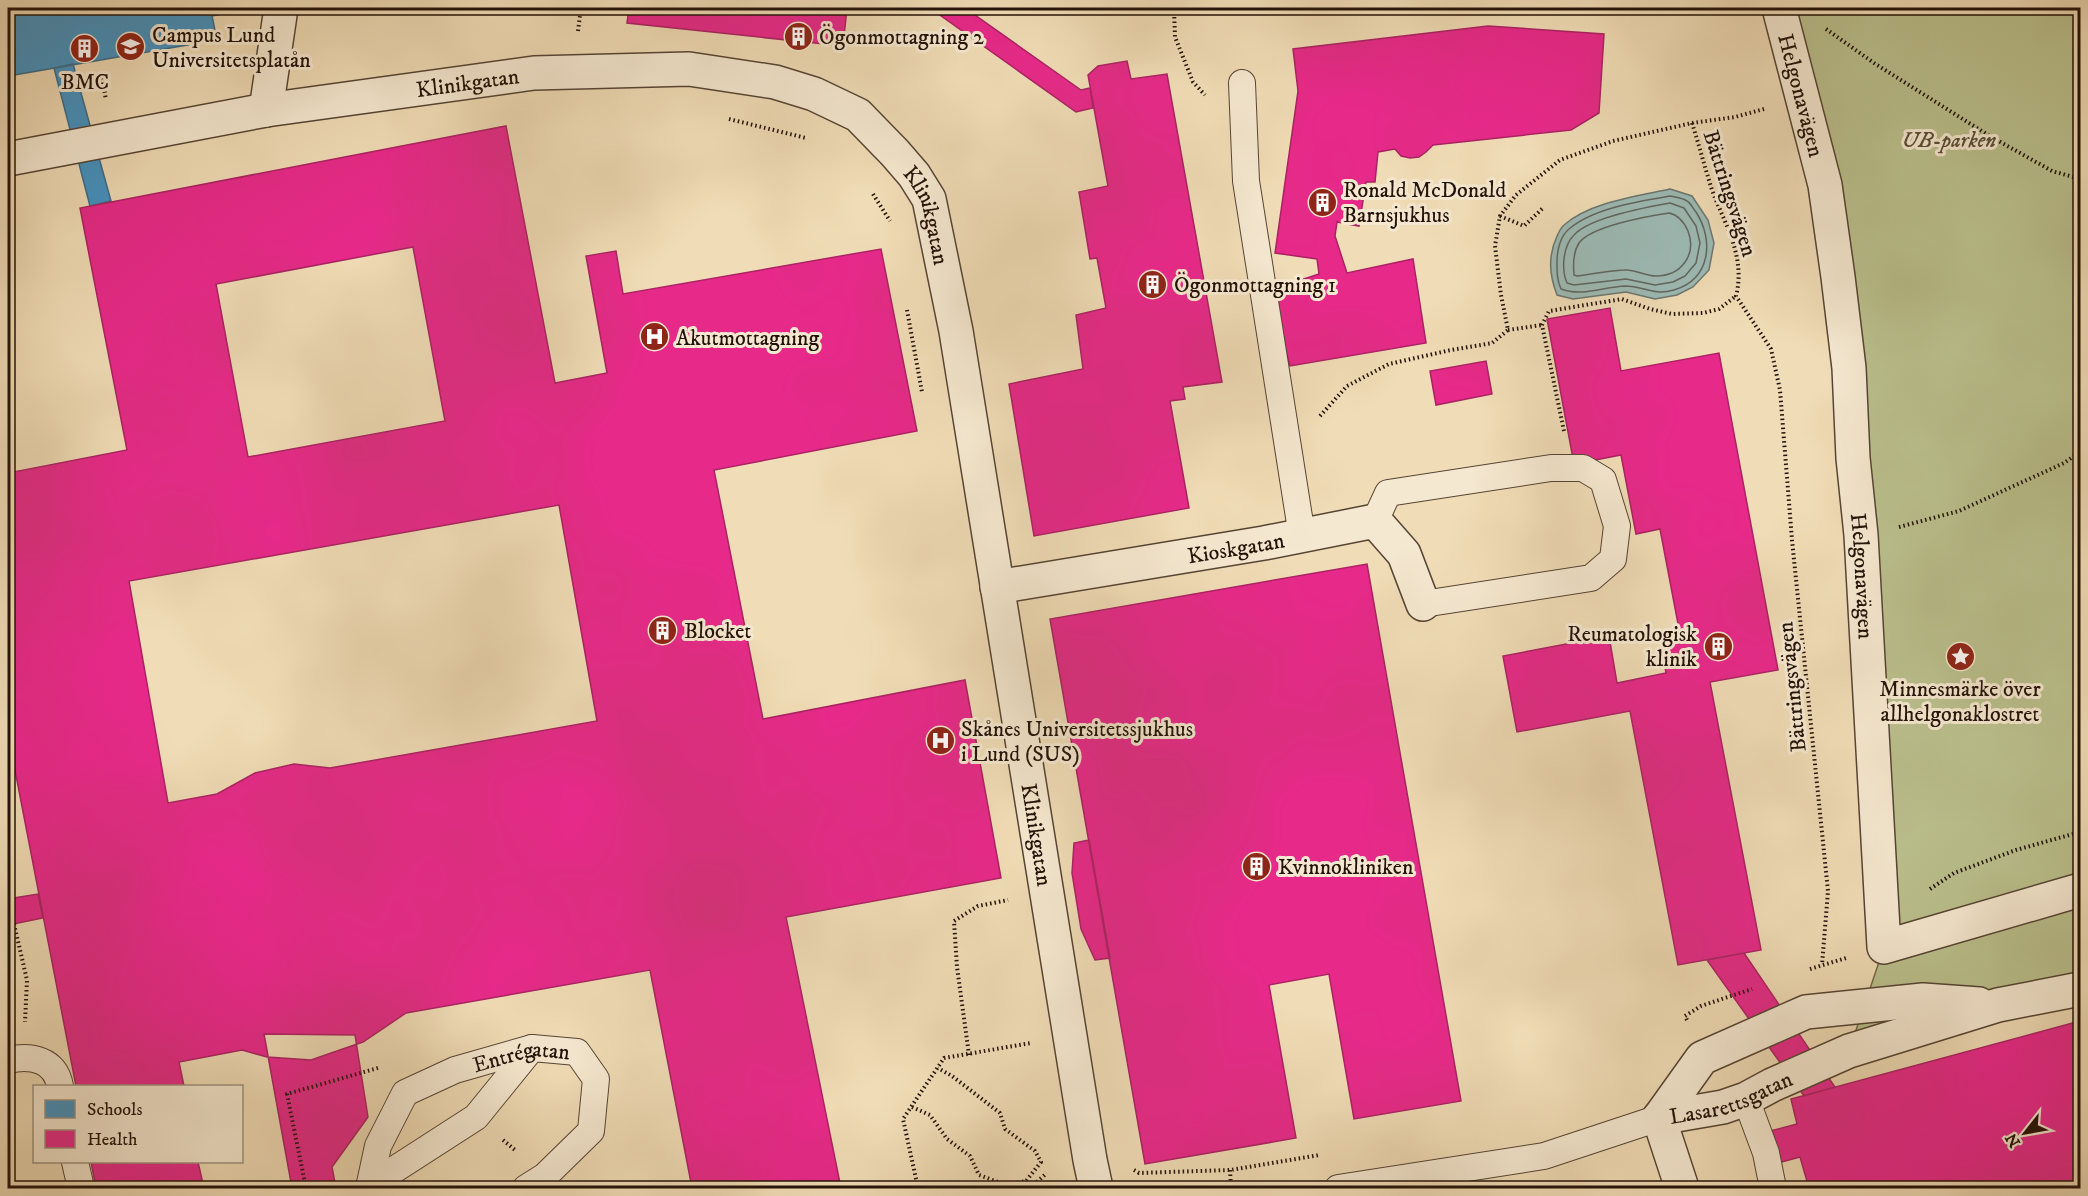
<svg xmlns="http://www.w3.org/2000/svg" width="2088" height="1196" font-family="'IM FELL DW Pica',serif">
<rect width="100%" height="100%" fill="#f0dcb6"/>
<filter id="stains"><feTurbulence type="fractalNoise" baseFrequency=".00333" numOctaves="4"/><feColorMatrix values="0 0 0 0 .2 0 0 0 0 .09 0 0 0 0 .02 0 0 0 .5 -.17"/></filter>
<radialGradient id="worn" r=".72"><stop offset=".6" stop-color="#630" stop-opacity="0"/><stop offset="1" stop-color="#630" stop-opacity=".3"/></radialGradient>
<path fill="#bac08d" stroke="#6e694b" stroke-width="1.5" d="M 1779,8 L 2080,8 L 2080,989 L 1849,1051 L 1879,962 L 1853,458 Z"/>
<path fill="#9cbab5" stroke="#6c7770" stroke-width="1.5" d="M 1670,189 L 1692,196 L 1708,220 L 1714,243 L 1709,270 L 1693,287 L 1677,295 L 1655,299 L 1626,292 L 1573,299 L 1557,295 C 1549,274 1548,256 1557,236 C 1559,232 1561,227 1564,225 C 1590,202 1638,196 1670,189 Z"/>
<path fill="#4393c3" stroke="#396c8b" stroke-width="1.5" d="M 8,8 L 252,8 L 212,16 L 217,40 L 8,76 Z
M 73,64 L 111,201 L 90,206 L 54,68 Z"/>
<path fill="#e7298a" stroke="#ac2263" stroke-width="1.5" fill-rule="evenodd" d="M 629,8 L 847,8 L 843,46 L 627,23 Z
M 930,8 L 965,8 L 1081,90 L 1090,88 L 1093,108 L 1076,112 Z
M 1488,26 L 1604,34 L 1599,113 L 1571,130 L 1433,145 L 1426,152 L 1419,157 L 1410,158 L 1401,156 L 1395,149 L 1378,152 L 1375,182 L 1366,182 L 1359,226 L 1337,222 L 1335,236 L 1347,273 L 1413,259 L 1426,343 L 1290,366 L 1270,290 L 1319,274 L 1317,259 L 1275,253 L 1298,91 L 1293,49 Z
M 1127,61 L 1131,79 L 1167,74 L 1222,382 L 1183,387 L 1185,399 L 1170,401 L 1189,508 L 1034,536 L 1009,384 L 1083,369 L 1076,315 L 1106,308 L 1097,258 L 1090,259 L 1079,192 L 1108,186 L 1088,75 L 1098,66 Z
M 506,126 L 555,383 L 607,373 L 586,256 L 616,251 L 623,294 L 881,249 L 917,431 L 714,470 L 763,719 L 965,680 L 1001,878 L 786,917 L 841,1188 L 692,1188 L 650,970 L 406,1013 L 363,1042 L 311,1060 L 267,1057 L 242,1050 L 179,1062 L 184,1086 L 76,1086 L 8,734 L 8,473 L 127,450 L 80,208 ZM 413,247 L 445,421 L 248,457 L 216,284 ZM 559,505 L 597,721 L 330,768 L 294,764 L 255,773 L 217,794 L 168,803 L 129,581 Z
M 1610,308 L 1621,371 L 1719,353 L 1778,670 L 1710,682 L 1761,950 L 1678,965 L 1630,711 L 1517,732 L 1503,656 L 1609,636 L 1617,683 L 1666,673 L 1659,633 L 1679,629 L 1660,529 L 1636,534 L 1621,455 L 1574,464 L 1547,319 Z
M 1486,361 L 1492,394 L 1436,405 L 1430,371 Z
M 1367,564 L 1461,1101 L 1354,1119 L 1329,974 L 1269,985 L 1296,1138 L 1145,1164 L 1050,619 Z
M 1089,840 L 1110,958 L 1095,960 L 1081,929 L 1072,873 L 1074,843 Z
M 38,894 L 43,918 L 8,925 L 8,899 Z
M 1744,953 L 1835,1087 L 1804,1096 L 1707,960 Z
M 2080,1021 L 2080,1188 L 2054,1188 L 2052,1184 L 2038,1188 L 1809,1188 L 1800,1157 L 1778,1163 L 1770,1131 L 1797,1124 L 1791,1099 Z
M 264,1034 L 355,1035 L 368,1117 L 332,1167 L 336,1188 L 292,1188 Z
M 91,1162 L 198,1162 L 204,1188 L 96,1188 Z"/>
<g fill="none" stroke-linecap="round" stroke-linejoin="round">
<path stroke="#60665f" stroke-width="1.5" d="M 1670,196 C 1675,197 1683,198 1687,201 C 1691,203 1693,209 1696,212 C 1714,240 1711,279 1674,290 C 1652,296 1644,286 1625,286 C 1603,287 1582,297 1561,289 C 1557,280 1557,273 1557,262 C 1557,251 1560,236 1569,229 C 1593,208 1640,201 1670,196 Z
M 1670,203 L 1684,208 L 1696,226 L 1700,243 L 1696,263 L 1685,276 L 1673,282 L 1655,285 L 1626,279 L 1574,285 L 1567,283 C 1561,269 1563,246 1574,235 C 1590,217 1647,207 1670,203 Z
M 1669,213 C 1679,215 1684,222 1688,231 C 1697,255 1681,276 1656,276 C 1645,276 1635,269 1624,270 C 1608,271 1592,274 1577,276 L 1574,275 C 1573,264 1573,252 1579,243 C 1591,226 1649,216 1669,213 Z"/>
<defs>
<g id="service">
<path d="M 1242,83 L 1246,181 L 1302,536"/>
<path d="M 1375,521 L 1388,493 L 1551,468 L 1583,468 L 1603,480 L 1617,526 L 1613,559 L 1591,578 L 1423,604"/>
<path d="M 8,1060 C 31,1055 55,1059 60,1086"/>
<path d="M 1746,1099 L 1766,1153 L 1773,1188"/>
<path d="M 75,1162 L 81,1188"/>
<path d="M 369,1186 L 476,1117 L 532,1048"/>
<path id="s1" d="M 369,1188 L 378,1146 L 405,1093 L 455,1070 L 532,1048 L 577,1052 L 596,1079 L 591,1131 L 545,1176 L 526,1188"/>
<path d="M 1338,1188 L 1544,1156 L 1659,1118"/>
</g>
<g id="minor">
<path id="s2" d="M 1779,8 L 1825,185 L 1838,277 L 1849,368 L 1853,458 L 1861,535 L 1884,947 L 2080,890"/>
<path d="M 266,110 L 281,8"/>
<path id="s3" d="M 8,159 L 266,110 L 534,73 L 689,69 L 775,82 L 814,94 L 858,115 L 895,153 L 914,175 L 929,199 L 956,331 L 1090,1160 L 1096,1188"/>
<path id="s4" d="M 997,587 L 1264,543 L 1375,521 L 1404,554 L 1423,604"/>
<path id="s5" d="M 1659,1118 L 1723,1107 L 1746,1099 L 1772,1085 L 1849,1051 L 1998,1005 L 2080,989"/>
<path d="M 1659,1118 L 1702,1058 L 1806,1012 L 1923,1000 L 1979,1004"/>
<path d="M 1659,1118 L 1682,1188"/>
</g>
</defs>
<use href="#service" stroke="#564434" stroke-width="28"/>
<use href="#minor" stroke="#564434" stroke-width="36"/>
<path stroke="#231209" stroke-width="4" stroke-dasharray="1.5 3" stroke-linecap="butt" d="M 1174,8 L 1175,37 L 1193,82 L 1205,95
M 1826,29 L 1874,63 L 1988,135 L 2052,171 L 2080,179
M 578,31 L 581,8
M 102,78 L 106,100
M 729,119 L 806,138
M 1692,123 C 1699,145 1705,168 1712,190 C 1725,225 1746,257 1736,296 L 1771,349 L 1780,390 L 1792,540 L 1828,891 L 1822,965
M 873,194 L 890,221
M 1500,216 L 1524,226 L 1543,208
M 907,310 L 922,392
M 1508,330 L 1542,325
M 1320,416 L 1347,386 L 1389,364 L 1451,350 L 1492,343 L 1508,330 L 1501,295 L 1495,246 L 1500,216 L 1516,195 L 1560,160 L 1613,141 L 1692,123 L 1735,117 L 1764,109
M 1564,431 L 1542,325 L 1549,311 L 1622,299 L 1650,309 L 1672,314 L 1703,313 L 1719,309 L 1736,296
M 1899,527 L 1959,511 L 2064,463 L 2080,452
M 1930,889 L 1954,873 L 2016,850 L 2080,832
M 14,924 L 27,980 L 25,1022
M 1810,969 L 1846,958
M 1687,1020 L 1685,1016 L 1701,1006 L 1752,989
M 969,1055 L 957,967 L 954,921 L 978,906 L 1008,900
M 912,1107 L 930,1115 L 947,1139 L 970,1156 L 979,1175 L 1006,1185 L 1026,1181 L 1041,1162 L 1035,1151 L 1005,1129 L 1000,1113 L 952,1076 L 938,1068
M 503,1140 L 515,1150
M 1134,1170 L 1139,1173 L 1230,1170 L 1320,1155
M 1230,1170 L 1231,1188
M 306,1188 L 287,1094 L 378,1068
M 918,1188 L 903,1119 L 944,1058 L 1031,1043
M 1030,1188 L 1047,1173"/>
<use href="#service" stroke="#f5e8d0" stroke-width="26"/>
<use href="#minor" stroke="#f5e8d0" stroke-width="33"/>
</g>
<defs>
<symbol id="building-disc" viewBox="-11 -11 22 22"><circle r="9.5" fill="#8f2418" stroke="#f5e8d0"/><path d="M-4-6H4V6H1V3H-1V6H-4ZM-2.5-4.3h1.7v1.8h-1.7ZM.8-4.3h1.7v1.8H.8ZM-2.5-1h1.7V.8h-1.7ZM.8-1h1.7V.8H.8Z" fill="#fff"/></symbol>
<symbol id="university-disc" viewBox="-11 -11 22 22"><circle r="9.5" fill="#8f2418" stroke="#f5e8d0"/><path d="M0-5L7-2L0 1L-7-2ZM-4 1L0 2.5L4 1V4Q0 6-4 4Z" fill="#fff"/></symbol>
<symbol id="hospital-disc" viewBox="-11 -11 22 22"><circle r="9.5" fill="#8f2418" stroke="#f5e8d0"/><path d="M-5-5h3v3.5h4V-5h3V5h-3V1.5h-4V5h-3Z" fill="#fff"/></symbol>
<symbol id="sight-disc" viewBox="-11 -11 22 22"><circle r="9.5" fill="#8f2418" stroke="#f5e8d0"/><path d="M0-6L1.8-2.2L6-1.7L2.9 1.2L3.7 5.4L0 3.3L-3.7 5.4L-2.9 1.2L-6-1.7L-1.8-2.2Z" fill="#fff"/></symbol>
</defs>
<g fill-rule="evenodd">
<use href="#building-disc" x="782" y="20" width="33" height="33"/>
<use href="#university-disc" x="114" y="30" width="33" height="33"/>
<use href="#building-disc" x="68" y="32" width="33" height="33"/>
<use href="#building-disc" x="1306" y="186" width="33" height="33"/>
<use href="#building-disc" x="1136" y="268" width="33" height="33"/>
<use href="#hospital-disc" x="638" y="320" width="33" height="33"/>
<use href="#building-disc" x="646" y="614" width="33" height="33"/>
<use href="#building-disc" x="1702" y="630" width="33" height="33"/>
<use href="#sight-disc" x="1944" y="640" width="33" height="33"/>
<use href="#hospital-disc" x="924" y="724" width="33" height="33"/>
<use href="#building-disc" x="1240" y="850" width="33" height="33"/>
</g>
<g text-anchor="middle" stroke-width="6" stroke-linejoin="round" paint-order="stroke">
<g font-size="22" fill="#231209" stroke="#f5e8d0" text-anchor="start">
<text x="152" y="42">Campus Lund<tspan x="152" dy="25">Universitetsplatån</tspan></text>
<text x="819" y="44">Ögonmottagning 2</text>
<text x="85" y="89" text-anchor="middle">BMC</text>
<text x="1343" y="197">Ronald McDonald<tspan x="1343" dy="25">Barnsjukhus</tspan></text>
<text x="1174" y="292">Ögonmottagning 1</text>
<text x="676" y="345">Akutmottagning</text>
<text x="684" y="638">Blocket</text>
<text x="1697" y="641" text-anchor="end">Reumatologisk<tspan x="1697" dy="25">klinik</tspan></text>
<text x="1960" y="696" text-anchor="middle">Minnesmärke över<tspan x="1960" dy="25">allhelgonaklostret</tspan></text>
<text x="961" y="736">Skånes Universitetssjukhus<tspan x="961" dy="25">i Lund (SUS)</tspan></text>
<text x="1278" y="874">Kvinnokliniken</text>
</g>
<g font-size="22" fill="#231209" stroke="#f5e8d0">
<text dy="8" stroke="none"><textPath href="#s3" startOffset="466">Klinikgatan</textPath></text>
<text dy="8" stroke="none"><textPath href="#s2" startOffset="90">Helgonavägen</textPath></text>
<text transform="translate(1731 193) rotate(72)" y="8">Bättringsvägen</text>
<text dy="8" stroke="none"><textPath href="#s3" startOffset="990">Klinikgatan</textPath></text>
<text dy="8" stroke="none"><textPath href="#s4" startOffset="242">Kioskgatan</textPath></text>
<text dy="8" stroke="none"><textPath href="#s2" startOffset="576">Helgonavägen</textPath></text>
<text transform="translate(1791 687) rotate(-96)" y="8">Bättringsvägen</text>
<text dy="8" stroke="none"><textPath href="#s3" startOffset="1620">Klinikgatan</textPath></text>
<text dy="8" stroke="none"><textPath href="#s1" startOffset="226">Entrégatan</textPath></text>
<text dy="8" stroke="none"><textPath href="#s5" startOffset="75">Lasarettsgatan</textPath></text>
</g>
<g font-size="22" font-style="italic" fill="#584f37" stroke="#f5e8d0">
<text x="1949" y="147">UB-parken</text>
</g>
</g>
<rect width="2088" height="1196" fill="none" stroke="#f0dcb6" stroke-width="30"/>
<rect x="9" y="9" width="2070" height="1178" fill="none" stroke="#231209" stroke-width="3"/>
<rect x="15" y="15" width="2058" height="1166" fill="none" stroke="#231209" stroke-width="1.5"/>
<rect x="33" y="1085" width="210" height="78" fill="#f5e8d0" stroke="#a19280" stroke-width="1.5"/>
<rect x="45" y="1100" width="30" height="18" fill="#4393c3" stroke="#a19280" stroke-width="1.5"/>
<text x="87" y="1115" font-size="18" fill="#231209">Schools</text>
<rect x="45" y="1130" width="30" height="18" fill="#e7298a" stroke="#a19280" stroke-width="1.5"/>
<text x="87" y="1145" font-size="18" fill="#231209">Health</text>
<g transform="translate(2025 1133) rotate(239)" stroke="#f5e8d0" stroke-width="4.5" paint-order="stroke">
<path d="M0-4.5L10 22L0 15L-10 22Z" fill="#231209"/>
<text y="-9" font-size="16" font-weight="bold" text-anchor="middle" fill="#231209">N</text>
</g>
<rect width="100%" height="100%" filter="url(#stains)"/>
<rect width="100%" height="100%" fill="url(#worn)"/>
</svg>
